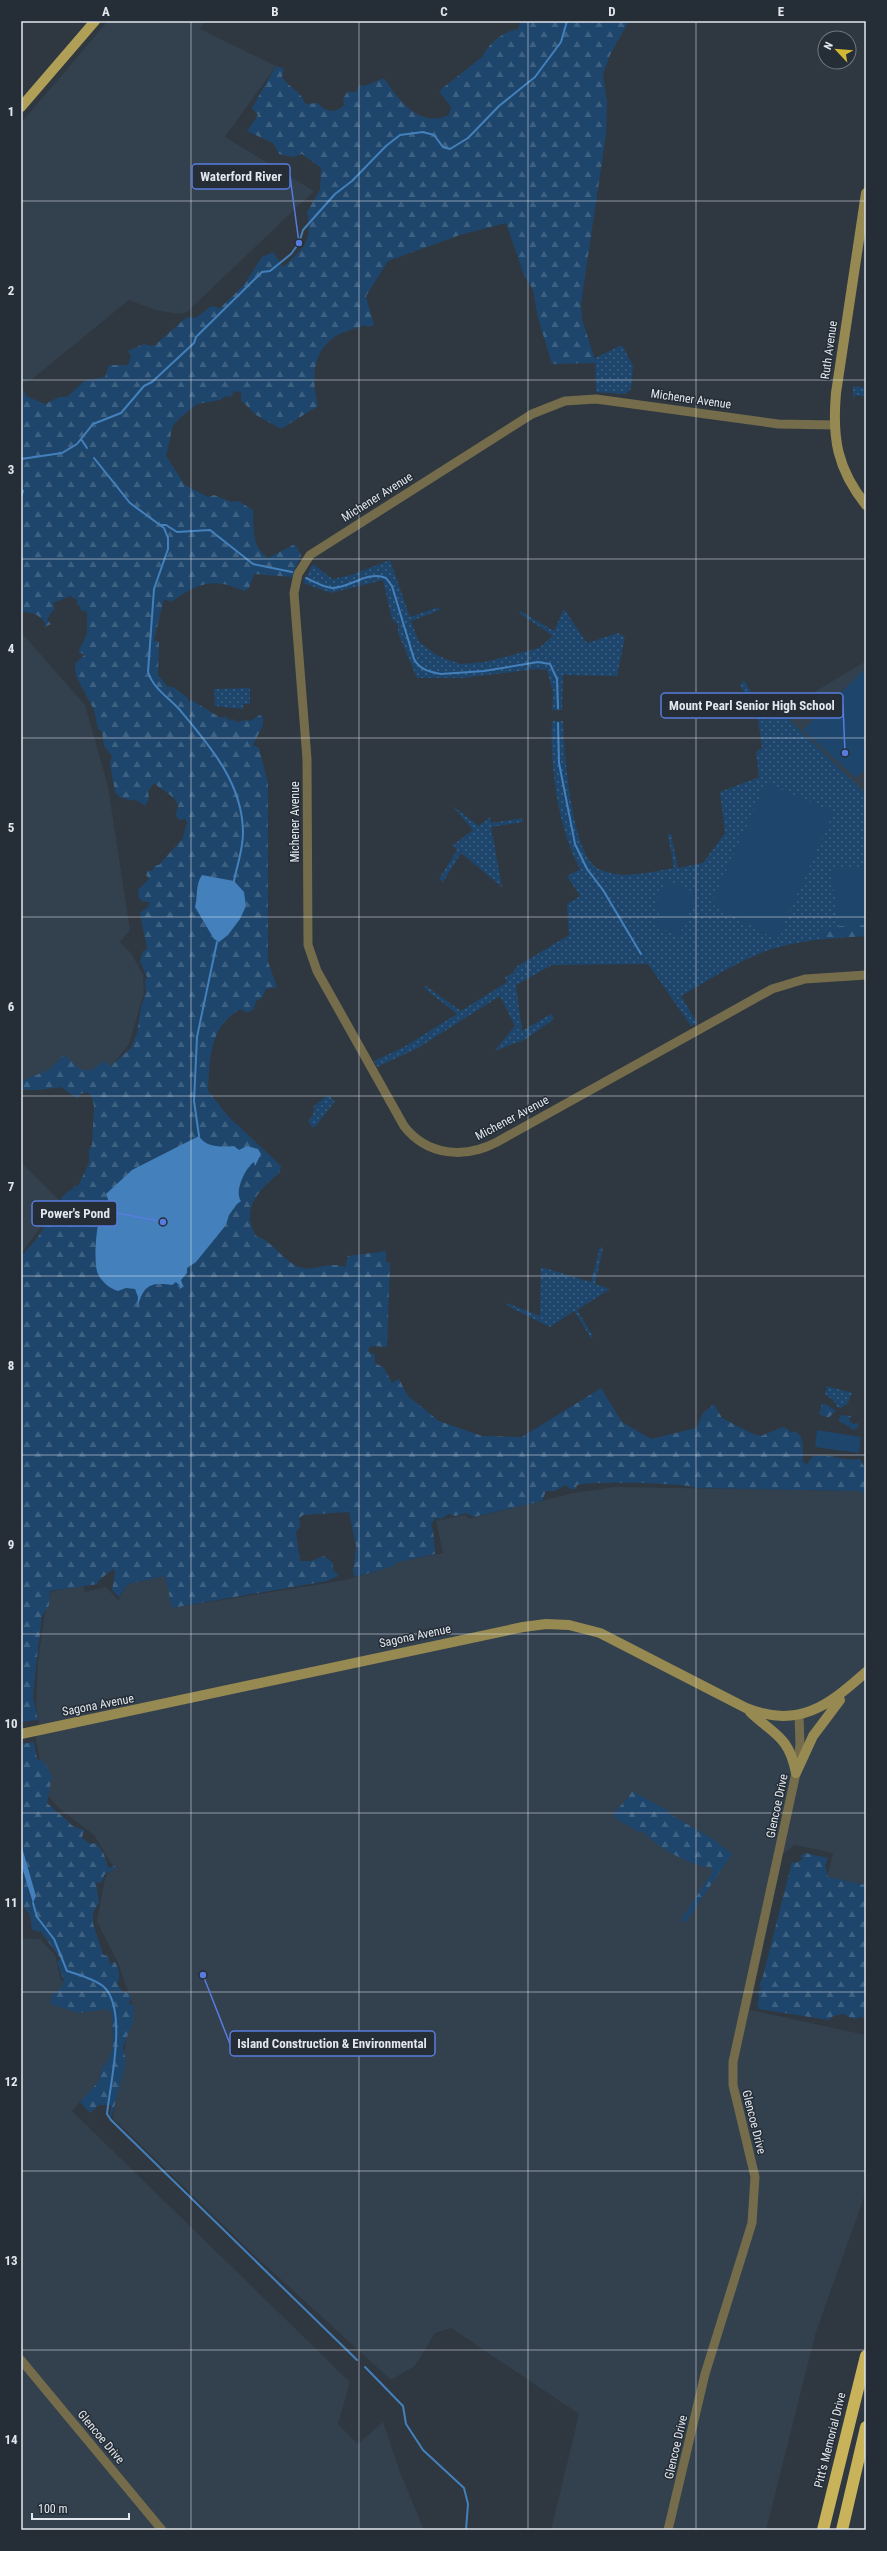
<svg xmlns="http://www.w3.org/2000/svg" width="887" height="2551" font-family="'Roboto Condensed',sans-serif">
<defs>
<pattern id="green-dots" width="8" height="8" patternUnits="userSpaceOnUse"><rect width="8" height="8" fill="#1e466c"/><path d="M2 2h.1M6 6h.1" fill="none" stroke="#3e6181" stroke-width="1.8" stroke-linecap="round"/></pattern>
<pattern id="forest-firs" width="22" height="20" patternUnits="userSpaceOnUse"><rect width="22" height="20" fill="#1e466c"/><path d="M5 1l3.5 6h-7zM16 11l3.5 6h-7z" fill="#3e6181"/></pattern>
</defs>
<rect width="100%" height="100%" fill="#2f3740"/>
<path fill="#33404e" d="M 108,21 L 205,21 L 200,29 L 276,66 L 225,137 L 314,191 L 187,312 L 179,314 L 155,310 L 129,300 L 31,380 L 21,384 L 21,123 Z
M 21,632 L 85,705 L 108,786 L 130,930 L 120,942 L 131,953 L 143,975 L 144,993 L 129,1044 L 114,1063 L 99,1074 L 61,1087 L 21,1091 Z
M 866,661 L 866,794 L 781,712 Z
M 21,1162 L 60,1201 L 21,1254 Z
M 615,1487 L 861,1491 L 866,1497 L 866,1885 L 827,1877 L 833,1853 L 795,1845 L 783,1854 L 750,2010 L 866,2035 L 866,2192 L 816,2332 L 766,2530 L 551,2530 L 579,2414 L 451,2328 L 435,2333 L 415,2366 L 391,2380 L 253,2254 L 113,2118 L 132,2003 L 118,1963 L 97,1922 L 105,1878 L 113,1866 L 94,1835 L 61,1810 L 46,1794 L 36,1739 L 39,1722 L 36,1707 L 38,1662 L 44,1618 L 51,1592 L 83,1585 L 85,1592 L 106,1587 L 118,1600 L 128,1584 L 166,1576 L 172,1608 L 346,1580 L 394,1566 L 394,1563 L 443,1553 L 436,1521 L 465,1515 L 469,1519 L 573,1493 Z
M 21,1938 L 40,1939 L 55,1955 L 61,1980 L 112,2013 L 113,2046 L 109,2059 L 102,2068 L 99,2081 L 72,2111 L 350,2382 L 338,2424 L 358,2444 L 383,2422 L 400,2472 L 424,2530 L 21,2530 Z"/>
<path fill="url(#green-dots)" d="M 622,345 L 633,366 L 631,389 L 625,394 L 596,392 L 595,358 Z
M 853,386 L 866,388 L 866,397 L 856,395 L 853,398 Z
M 390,560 L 410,617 L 439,607 L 440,610 L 411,621 L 419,642 L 438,656 L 460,664 L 485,662 L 539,648 L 553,636 L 519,613 L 520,611 L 554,631 L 564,609 L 587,643 L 618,633 L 625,637 L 617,676 L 563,675 L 562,710 L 552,710 L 553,693 L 547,670 L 537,669 L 462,678 L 417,678 L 398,633 L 398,625 L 392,619 L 383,580 L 331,593 L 303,583 L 313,564 L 332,579 L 351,575 Z
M 744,680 L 767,720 L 781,712 L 866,794 L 866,936 C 831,938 794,940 761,953 C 733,964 707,981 681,996 L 697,1023 L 691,1026 L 648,964 L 552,965 L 516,985 L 522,1031 L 551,1014 L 554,1019 L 524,1040 L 494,1051 L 515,1026 L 500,996 L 418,1048 L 377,1067 L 374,1061 L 404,1047 L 457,1014 L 424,988 L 426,986 L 461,1011 L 507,982 L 505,977 L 513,973 L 516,967 L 569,935 L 567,904 L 580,896 L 567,876 L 580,869 C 558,828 550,768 552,721 L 563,721 C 564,750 571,853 597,868 C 622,881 648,872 674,868 L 668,834 L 671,834 L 678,868 L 703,863 L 725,833 L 720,792 L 759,777 L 756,752 L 762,748 L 757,713 L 740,685 Z
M 250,688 L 250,704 L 243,704 L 243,709 L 215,706 L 214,689 Z
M 451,805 L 479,826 L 490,817 L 491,823 L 522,818 L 523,822 L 491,827 L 502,887 L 461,853 L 443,882 L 439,879 L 457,850 L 453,845 L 473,830 Z
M 328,1095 L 335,1101 L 315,1127 L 312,1127 L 308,1121 L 313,1115 L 314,1106 Z
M 600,1247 L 603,1248 L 595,1284 L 610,1289 L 577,1310 L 593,1336 L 591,1338 L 574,1311 L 550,1327 L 506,1305 L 507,1303 L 540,1316 L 541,1267 L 591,1282 Z
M 827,1386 L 852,1393 L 848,1403 L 841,1408 L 837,1407 L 834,1401 L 825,1394 Z"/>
<path fill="url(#forest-firs)" d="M 521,21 L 629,21 L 610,55 L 603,74 L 607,103 L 606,135 L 581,304 L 582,319 L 596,363 L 552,364 L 538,318 L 533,290 L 524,275 L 506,223 L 460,235 L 388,261 L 366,296 L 374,325 L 367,327 L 366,325 C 356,328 345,331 336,336 C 311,352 312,381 318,406 L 281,429 L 256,415 L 241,400 L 241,392 L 234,391 L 231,397 L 226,396 L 220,400 L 197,404 L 181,417 L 173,425 L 166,456 L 185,485 L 208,497 L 214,495 L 232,502 L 238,501 L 253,510 C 254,529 251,546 268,558 L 295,544 L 301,555 L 292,577 L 254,574 L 249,588 L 244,591 C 213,577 198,583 171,602 L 164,599 L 154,640 L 159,642 L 158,675 L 168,687 L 173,687 L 188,698 L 188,702 L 191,700 L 221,718 L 226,716 L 229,721 L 233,719 L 237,722 L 246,720 L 250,721 L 260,715 L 263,717 L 263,725 L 253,745 L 259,748 L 268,783 L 268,962 L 277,987 L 266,989 L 262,998 L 256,1001 L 254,1009 L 247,1013 L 241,1009 C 209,1026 210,1058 208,1091 L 228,1116 L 281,1166 L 280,1172 C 261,1189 239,1207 256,1236 C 274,1241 283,1263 302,1268 C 315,1271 328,1261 345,1267 L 348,1256 L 386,1251 L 386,1262 L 390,1263 L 387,1347 L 371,1346 L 368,1351 L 375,1355 L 375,1363 L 384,1368 L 392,1383 L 399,1379 L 408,1396 L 439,1421 L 482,1436 L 522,1437 L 601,1388 L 622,1422 L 651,1439 L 696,1428 L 703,1413 L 714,1404 L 722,1418 L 751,1433 L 761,1436 L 783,1427 L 788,1429 L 790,1433 L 795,1431 C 806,1438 802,1450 803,1462 L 807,1464 L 813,1456 C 830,1453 844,1462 860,1459 L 866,1470 L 866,1497 L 861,1491 L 696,1488 C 688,1483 590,1481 577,1485 L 576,1489 L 570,1489 L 566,1485 L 554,1491 L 546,1491 L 542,1501 L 474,1517 L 466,1513 L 455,1516 L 449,1514 L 441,1519 L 435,1518 L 431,1525 L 433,1530 L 435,1554 L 394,1563 L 394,1566 L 355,1577 L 353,1572 L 356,1546 L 349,1512 L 303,1515 L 299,1519 L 300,1527 L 296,1532 L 300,1561 L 311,1561 L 324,1556 L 333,1563 L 333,1570 L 338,1574 L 338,1576 L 327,1581 L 172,1608 L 165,1576 L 128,1584 L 119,1597 L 112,1590 L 115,1572 L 113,1569 L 98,1581 L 98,1584 L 50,1591 L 49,1605 L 42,1616 L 36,1665 L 33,1697 L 38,1720 L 21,1722 L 21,1256 C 29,1248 39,1237 44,1227 C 50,1218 62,1191 73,1189 L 74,1186 L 78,1186 L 89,1163 L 89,1149 L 92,1145 L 94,1106 L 92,1097 L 87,1092 L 80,1094 L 78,1099 L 61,1087 L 39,1090 L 21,1089 L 21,1081 L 49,1070 L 64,1055 L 81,1070 L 92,1070 L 104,1061 L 111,1066 L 131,1048 L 137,1033 L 141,1007 L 146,992 L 145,981 L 147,977 L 140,961 L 143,951 L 147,949 L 140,913 L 148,907 L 150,902 L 144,902 L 139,899 L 138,890 L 149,879 L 146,875 L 148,870 L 152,871 L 155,865 L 159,865 L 183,838 L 187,822 L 185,819 L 179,820 L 176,815 C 176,810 178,810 178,806 C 177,796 159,789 154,783 L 148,791 L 149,799 L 145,806 L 138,801 L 121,798 L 115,792 L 110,764 L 112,756 L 104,746 L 102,732 L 98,729 L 94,710 L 76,676 L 75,664 L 85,654 L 79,653 L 79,650 L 87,634 L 87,612 L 80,610 L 81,607 L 77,604 L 77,600 L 70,596 L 53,603 L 55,610 L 52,611 L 47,620 L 51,624 L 45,627 L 45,623 C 39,614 31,612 21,612 L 21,385 L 26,396 L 45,404 L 59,397 L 67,397 L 84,381 L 105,377 L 109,365 L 128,365 L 131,356 L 128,351 L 144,344 L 151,346 L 155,345 L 187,317 L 196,318 L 211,306 L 220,308 L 243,286 L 262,257 L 273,252 L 283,267 C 304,248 313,242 307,212 L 320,190 L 321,168 L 302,154 L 293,157 L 279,154 L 273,143 L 247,131 L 258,115 L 252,108 L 276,66 L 284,69 L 282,77 C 289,88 302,92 305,104 L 318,103 C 325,112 337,114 344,105 L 343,99 L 347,92 L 356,92 L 360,85 L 365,86 L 384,78 C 398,99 419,129 449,115 L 451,107 L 439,91 L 482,57 C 489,43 502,32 518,29 Z
M 866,925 L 866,936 L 822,939 L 818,932 L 839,926 Z
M 822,1404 L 826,1404 L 836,1411 L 828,1418 L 819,1414 Z
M 841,1415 L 851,1416 L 849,1420 L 853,1424 L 858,1423 L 859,1426 L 854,1430 L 838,1420 Z
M 34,1742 L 37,1759 L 44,1762 L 52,1776 L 47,1803 L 74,1827 L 84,1830 L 82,1838 L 90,1844 L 96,1843 L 104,1854 L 108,1868 L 115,1866 L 116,1868 L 104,1875 L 103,1880 L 100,1883 L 96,1882 L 99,1902 L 93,1913 L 93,1923 L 103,1955 L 108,1956 L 110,1964 L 115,1962 C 119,1969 121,1976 117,1984 L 123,1992 L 129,1993 L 131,1997 L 129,2003 L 134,2007 L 133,2022 L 123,2047 L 126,2062 L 112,2116 L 110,2116 L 111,2105 L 99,2105 L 90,2113 L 80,2102 L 99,2081 L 102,2068 L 109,2059 L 113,2046 L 112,2014 L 106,2009 L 79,2013 L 50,2004 L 52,1995 L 62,1987 L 64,1981 L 57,1962 L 61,1959 L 41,1932 L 32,1930 L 30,1915 L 21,1903 L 21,1744 Z
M 632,1791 L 667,1810 L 671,1815 L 713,1839 L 732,1854 L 685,1923 L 681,1920 L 713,1871 L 709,1867 C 691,1866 654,1846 643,1831 L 638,1832 C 631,1825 619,1823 613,1815 C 619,1805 628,1801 632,1791 Z
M 805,1853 L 828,1858 L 825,1865 L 828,1877 L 866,1885 L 866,2019 L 860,2017 L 854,2019 L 843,2014 L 833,2016 L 829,2020 L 759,2009 L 757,2005 L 759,2000 L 758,1992 L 762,1988 L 759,1986 L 763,1976 L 792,1862 L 796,1863 L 803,1859 L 800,1856 Z"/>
<path fill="#1e466c" d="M 866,668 L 866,768 L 856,778 L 803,730 Z
M 766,783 L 834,812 L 777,940 L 711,904 Z
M 866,867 L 866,925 L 839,926 L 831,869 Z
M 666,879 L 698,894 L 679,936 L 654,925 L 661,910 L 654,906 Z
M 817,1430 L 861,1437 L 859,1453 L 815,1447 Z"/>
<path fill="#4380bc" d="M 202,875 L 234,881 L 244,892 L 246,906 L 240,919 L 228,935 L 219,942 L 214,939 L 195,907 C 198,896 195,885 202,875 Z
M 199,1136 C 206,1148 222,1147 234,1146 L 239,1150 L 247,1146 L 258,1149 L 261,1154 L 255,1166 L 254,1162 C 245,1168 234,1192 241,1201 L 237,1204 L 229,1215 L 226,1225 L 196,1262 L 187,1268 L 187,1273 L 181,1280 L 183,1287 L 179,1289 L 180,1286 L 176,1282 L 172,1285 C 147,1281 143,1288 137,1309 L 138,1297 L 135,1289 L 126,1288 L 118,1291 C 109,1288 102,1282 98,1274 C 93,1265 96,1219 103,1209 C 104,1207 107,1205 109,1202 L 106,1194 L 132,1170 Z
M 21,1844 L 36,1896 L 33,1903 L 21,1864 Z"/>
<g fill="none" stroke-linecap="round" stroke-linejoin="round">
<path stroke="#4380bc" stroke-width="2" d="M 81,439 L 87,448
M 94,458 L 130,503 L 164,528 L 168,538 L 168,549 L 154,589 L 148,672 C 153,688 168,697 179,709 C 209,745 243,783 243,833 C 243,850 237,865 234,881
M 21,459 L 62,453 L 77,444 L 93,424 L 121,413 L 144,386 L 152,382 L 194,343 L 196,337 L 262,272 L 270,271 L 291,254 L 299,243 L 303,230 L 335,194 L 352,181 L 386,146 L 400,135 L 423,132 L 434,135 L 443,147 L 450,149 L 468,138 L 499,106 L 535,77 L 561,42 L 567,21
M 21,491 L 23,491 L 21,497
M 161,525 L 166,525 L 177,532 L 210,530 L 253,564 L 292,572
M 306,578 C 315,582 323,587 332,588 C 350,588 368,570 386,578 L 392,586 L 414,659 C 420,670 430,672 441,674 L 484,671 L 538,662 L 550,664 L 557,679 L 558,708
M 558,723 L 559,763 L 575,844 L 587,869 L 603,890 L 641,954
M 199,1136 L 194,1101 L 197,1037 L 217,942
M 33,1903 L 37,1917 L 54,1939 L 67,1971 C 79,1975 95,1979 104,1987 C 128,2010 110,2084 107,2114 L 111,2120 L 357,2360
M 365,2367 L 403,2406 L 406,2424 L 423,2450 L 464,2488 L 468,2504 L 466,2530"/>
<path stroke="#746c4a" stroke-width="9" d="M 835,425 L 778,424 L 596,399 L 565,401 L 532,414 L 310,555 L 298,574 L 294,593 L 307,759 L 308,945 L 317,971 L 404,1126 C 427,1156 465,1159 497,1142 L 772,989 L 805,979 L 866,975
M 21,2360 L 162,2530
M 668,2530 L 705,2374 L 752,2223 L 755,2177 L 733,2085 L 733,2062 L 796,1773 L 800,1745 L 799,1715"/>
<path stroke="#968951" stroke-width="10" d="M 866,193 L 836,393 C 832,438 837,469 866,505
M 750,1712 C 774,1735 789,1736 796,1773
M 21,1734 L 523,1627 L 546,1624 L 569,1625 L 600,1633 L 746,1708 C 798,1729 828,1706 866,1672
M 796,1773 L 813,1736 L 840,1700"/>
<path stroke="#b09f56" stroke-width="10" d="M 21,107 L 95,21"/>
<path stroke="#c8b35a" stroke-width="12" d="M 823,2530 L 866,2356
M 842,2530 L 866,2427"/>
</g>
<path fill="none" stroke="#e2e7ed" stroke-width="1" stroke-opacity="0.55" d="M 191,21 L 191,2530M 359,21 L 359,2530M 528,21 L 528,2530M 696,21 L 696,2530M 21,201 L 866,201M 21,380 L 866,380M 21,559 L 866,559M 21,738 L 866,738M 21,917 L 866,917M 21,1096 L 866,1096M 21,1276 L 866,1276M 21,1455 L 866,1455M 21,1634 L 866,1634M 21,1813 L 866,1813M 21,1992 L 866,1992M 21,2171 L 866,2171M 21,2350 L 866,2350"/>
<g text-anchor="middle" stroke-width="3" stroke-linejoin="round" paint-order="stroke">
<g font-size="12" fill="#e2e7ed" stroke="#252d36">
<text transform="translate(829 350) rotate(-82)" y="4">Ruth Avenue</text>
<text transform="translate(691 399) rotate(8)" y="4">Michener Avenue</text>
<text transform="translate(377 497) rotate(-32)" y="4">Michener Avenue</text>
<text transform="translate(295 822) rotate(-90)" y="4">Michener Avenue</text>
<text transform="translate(512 1118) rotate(-28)" y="4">Michener Avenue</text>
<text transform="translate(415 1636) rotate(-12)" y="4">Sagona Avenue</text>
<text transform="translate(98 1705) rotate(-11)" y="4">Sagona Avenue</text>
<text transform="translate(777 1806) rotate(-78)" y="4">Glencoe Drive</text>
<text transform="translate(754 2122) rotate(76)" y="4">Glencoe Drive</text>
<text transform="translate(101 2437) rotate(50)" y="4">Glencoe Drive</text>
<text transform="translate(830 2440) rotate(-76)" y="4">Pitt's Memorial Drive</text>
<text transform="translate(676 2447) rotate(-77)" y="4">Glencoe Drive</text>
</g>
</g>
<path fill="none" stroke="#587cde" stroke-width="1.5" d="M299 243L290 176M845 753L843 705M163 1222L117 1213M203 1975L230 2044"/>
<g fill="#587cde" stroke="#252d36" stroke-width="1.5">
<circle cx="299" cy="243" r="4"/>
<circle cx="845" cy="753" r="4"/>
<circle cx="163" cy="1222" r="4"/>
<circle cx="203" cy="1975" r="4"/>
</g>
<g fill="#252d36" stroke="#587cde" stroke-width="1.5">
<rect x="192" y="164" width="98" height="25" rx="4"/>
<rect x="661" y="693" width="182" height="25" rx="4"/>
<rect x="32" y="1201" width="85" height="25" rx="4"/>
<rect x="230" y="2031" width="205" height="25" rx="4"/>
</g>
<g font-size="13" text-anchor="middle" font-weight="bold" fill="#e2e7ed">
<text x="241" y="181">Waterford River</text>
<text x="752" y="710">Mount Pearl Senior High School</text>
<text x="75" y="1218">Power's Pond</text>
<text x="332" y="2048">Island Construction &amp; Environmental</text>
</g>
<rect width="887" height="2551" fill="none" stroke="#252d36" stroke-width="44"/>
<g transform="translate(837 50) rotate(296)"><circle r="19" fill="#252d36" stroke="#71777f"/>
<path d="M0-3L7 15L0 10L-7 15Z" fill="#d2b736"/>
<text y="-6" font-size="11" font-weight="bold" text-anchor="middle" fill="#e2e7ed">N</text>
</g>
<path d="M32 2513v6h97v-6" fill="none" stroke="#e2e7ed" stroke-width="2"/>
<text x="38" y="2513" font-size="12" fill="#e2e7ed" stroke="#252d36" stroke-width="3" paint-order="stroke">100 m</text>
<rect x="22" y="22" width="843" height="2507" fill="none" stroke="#e2e7ed" stroke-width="1.5"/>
<g font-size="13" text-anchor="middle" font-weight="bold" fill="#e2e7ed">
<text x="106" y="16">A</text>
<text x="275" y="16">B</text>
<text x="444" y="16">C</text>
<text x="612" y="16">D</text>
<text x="781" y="16">E</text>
<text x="11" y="116">1</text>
<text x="11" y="295">2</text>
<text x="11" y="474">3</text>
<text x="11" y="653">4</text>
<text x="11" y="832">5</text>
<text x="11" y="1011">6</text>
<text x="11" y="1191">7</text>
<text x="11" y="1370">8</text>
<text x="11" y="1549">9</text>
<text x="11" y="1728">10</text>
<text x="11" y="1907">11</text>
<text x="11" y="2086">12</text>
<text x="11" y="2265">13</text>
<text x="11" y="2444">14</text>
</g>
</svg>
